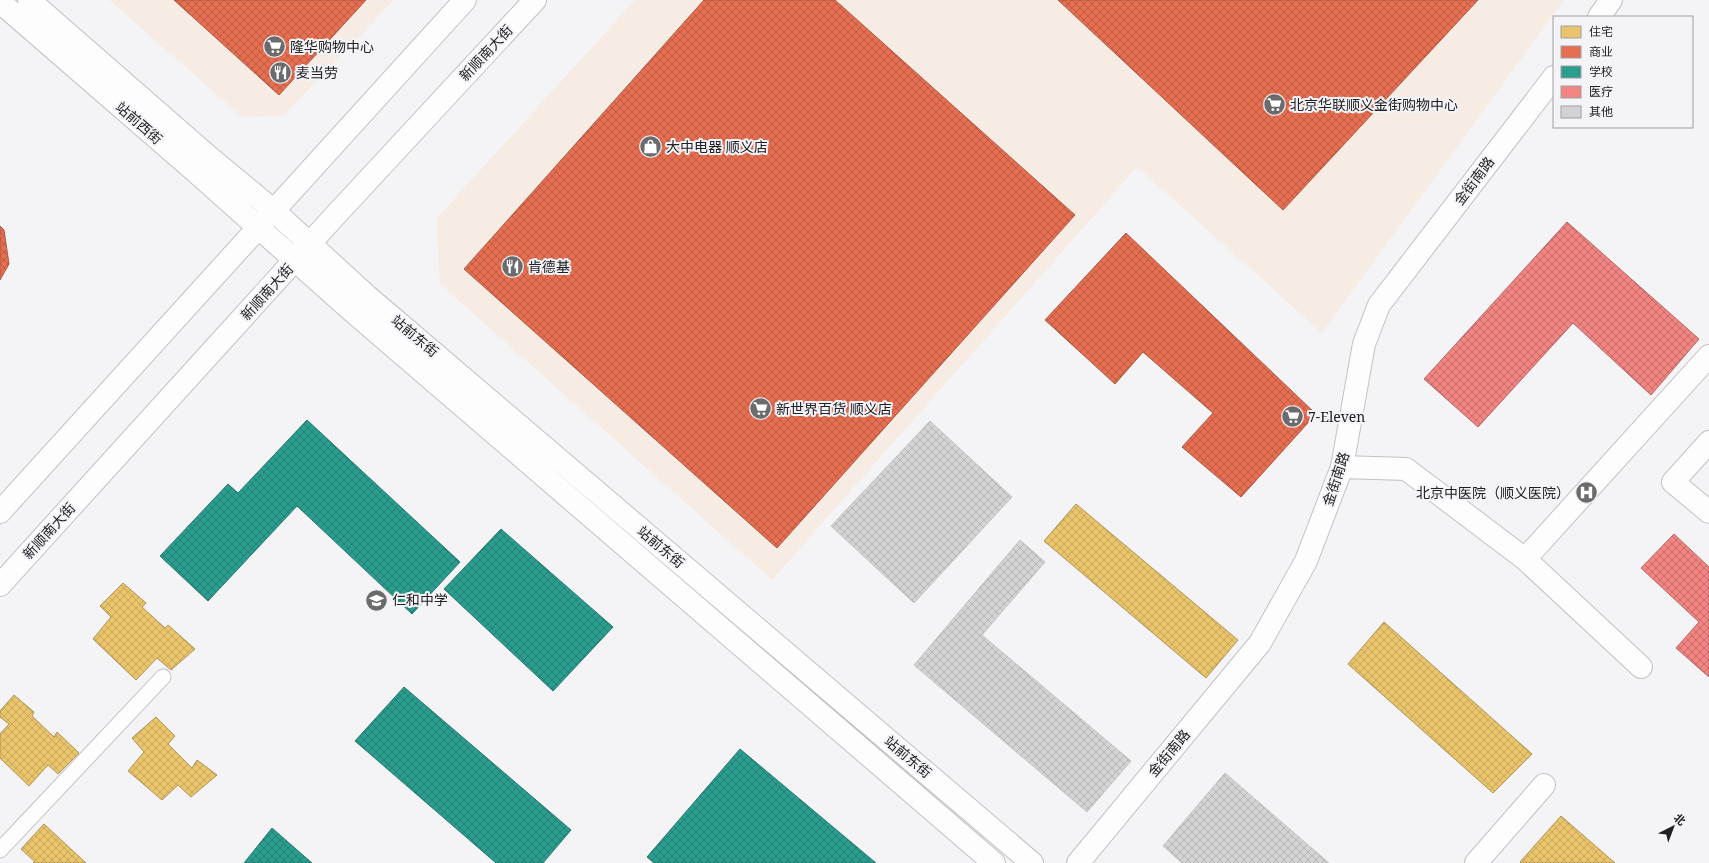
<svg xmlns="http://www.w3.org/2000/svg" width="1709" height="863" font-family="'Noto Serif','Noto Sans SC',serif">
<defs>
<pattern id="homes-cross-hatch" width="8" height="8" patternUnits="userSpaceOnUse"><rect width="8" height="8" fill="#e9c46a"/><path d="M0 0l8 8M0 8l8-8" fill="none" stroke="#c8a85c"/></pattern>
<pattern id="shops-cross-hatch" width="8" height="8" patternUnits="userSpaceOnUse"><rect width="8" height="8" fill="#e76f51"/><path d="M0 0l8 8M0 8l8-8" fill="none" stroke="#bb5b43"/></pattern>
<pattern id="schools-cross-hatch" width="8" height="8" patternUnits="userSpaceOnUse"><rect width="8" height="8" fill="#2a9d8f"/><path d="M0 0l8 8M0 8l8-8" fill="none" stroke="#248074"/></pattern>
<pattern id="health-cross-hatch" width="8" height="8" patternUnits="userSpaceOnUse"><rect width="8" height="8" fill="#f28482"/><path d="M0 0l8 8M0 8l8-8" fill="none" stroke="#c46c6a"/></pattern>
<pattern id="building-cross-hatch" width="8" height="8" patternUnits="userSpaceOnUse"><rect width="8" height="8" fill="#d4d3d4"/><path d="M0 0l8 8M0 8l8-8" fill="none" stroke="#b6b5b6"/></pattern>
</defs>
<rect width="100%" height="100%" fill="#f4f4f7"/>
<path fill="#f6ece4" d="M 109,0 L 394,0 L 283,116 L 242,117 Z
M 635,0 L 1564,0 L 1322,333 L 1137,167 L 772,580 L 440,284 L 436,219 Z"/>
<path fill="url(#homes-cross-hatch)" stroke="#ad9355" d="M 1076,504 L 1238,640 L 1206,678 L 1044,541 Z
M 123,583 L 146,603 L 142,607 L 165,628 L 168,625 L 195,649 L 171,670 L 157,658 L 136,680 L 93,639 L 111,617 L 100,606 Z
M 1384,622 L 1532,754 L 1493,793 L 1348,664 Z
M 14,695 L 34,712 L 32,716 L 54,737 L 57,732 L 79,753 L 58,774 L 48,765 L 29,786 L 0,758 L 0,734 L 9,724 L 0,717 L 0,711 Z
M 156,717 L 175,736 L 168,744 L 192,768 L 197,760 L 217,775 L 191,797 L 178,785 L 162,800 L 128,771 L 144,752 L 132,738 Z
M 1561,816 L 1615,863 L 1522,863 L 1520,862 Z
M 44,824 L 86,863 L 33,863 L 35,862 L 21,849 Z"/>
<path fill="url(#shops-cross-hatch)" stroke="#ac5843" d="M 174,0 L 366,0 L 279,95 Z
M 704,0 L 835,0 L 1075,215 L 777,548 L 464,269 Z
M 1058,0 L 1478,0 L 1283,210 Z
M 0,226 L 4,230 L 9,264 L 0,280 Z
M 1126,233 L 1316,414 L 1241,497 L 1182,447 L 1213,413 L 1143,352 L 1115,384 L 1045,320 Z"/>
<path fill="url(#schools-cross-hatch)" stroke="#27786f" d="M 307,420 L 460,562 L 412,614 L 297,506 L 208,601 L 160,556 L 228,484 L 238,493 Z
M 501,529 L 613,627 L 553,691 L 444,589 Z
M 404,687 L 571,830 L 543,863 L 496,863 L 355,741 Z
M 740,749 L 876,863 L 654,863 L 647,857 Z
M 272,828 L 312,863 L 244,863 Z"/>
<path fill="url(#health-cross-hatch)" stroke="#b36666" d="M 1567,222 L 1699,339 L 1651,395 L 1573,323 L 1478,427 L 1424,379 Z
M 1674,534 L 1709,567 L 1709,677 L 1676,648 L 1699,622 L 1641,568 Z"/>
<path fill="url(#building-cross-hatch)" stroke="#c5c4c4" d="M 930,421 L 1012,497 L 914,603 L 831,526 Z
M 1020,540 L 1045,562 L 982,635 L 1131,761 L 1087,812 L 914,665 Z
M 1225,773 L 1329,863 L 1182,863 L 1163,846 Z"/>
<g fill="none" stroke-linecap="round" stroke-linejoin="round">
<defs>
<path id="lane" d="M 0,850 L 163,677"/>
<path id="street" d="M 1599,17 L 1611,0
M 1709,442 L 1673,482 L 1709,512
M 1342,467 L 1406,469 L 1525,559 L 1641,667
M 1525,559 L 1709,356
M 1078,863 L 1260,643 L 1306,561 L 1342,467 L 1364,344 L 1379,305 L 1554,77
M 1476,863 L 1544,785"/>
<path id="secondary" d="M 29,0 L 209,157 L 274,211 L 367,296 L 1032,863
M 0,2 L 196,172 L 351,310 L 994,863
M 0,512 L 465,0
M 0,585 L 332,219 L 535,0"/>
</defs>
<use href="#lane" stroke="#c1c1c3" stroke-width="17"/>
<use href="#street" stroke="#c1c1c3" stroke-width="24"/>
<use href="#secondary" stroke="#c1c1c3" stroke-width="24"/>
<use href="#lane" stroke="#fdfdfe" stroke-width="15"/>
<use href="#street" stroke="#fdfdfe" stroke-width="22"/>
<use href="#secondary" stroke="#fdfdfe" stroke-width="22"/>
</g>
<defs>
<symbol id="supermarket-disc" viewBox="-11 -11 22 22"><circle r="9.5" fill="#6b6b6d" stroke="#f3f3f8"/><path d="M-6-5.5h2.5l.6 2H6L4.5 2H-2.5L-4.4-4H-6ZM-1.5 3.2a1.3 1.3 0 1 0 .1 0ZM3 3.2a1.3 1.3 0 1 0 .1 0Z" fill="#fff"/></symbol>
<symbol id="restaurant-disc" viewBox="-11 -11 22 22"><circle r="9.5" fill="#6b6b6d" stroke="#f3f3f8"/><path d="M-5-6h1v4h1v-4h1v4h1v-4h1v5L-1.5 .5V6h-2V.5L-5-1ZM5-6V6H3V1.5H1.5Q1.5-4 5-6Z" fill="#fff"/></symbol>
<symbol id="shop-disc" viewBox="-11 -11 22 22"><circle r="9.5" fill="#6b6b6d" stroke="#f3f3f8"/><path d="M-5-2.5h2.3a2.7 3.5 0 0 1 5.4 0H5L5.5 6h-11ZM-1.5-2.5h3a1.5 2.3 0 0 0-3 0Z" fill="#fff"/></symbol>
<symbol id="hospital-disc" viewBox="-11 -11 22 22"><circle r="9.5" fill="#6b6b6d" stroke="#f3f3f8"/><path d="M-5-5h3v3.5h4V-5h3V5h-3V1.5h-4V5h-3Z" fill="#fff"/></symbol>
<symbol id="school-disc" viewBox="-11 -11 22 22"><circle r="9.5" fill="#6b6b6d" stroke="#f3f3f8"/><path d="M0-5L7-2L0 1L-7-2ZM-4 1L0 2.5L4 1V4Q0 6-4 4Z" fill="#fff"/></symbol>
</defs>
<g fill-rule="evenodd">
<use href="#supermarket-disc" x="262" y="34" width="25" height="25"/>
<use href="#restaurant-disc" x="268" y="60" width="25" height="25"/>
<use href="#supermarket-disc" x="1262" y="92" width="25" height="25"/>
<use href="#shop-disc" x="638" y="134" width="25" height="25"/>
<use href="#restaurant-disc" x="500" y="254" width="25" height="25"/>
<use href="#supermarket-disc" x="748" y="396" width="25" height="25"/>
<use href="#supermarket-disc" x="1280" y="404" width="25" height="25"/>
<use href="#hospital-disc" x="1574" y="480" width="25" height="25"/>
<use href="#school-disc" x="364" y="588" width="25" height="25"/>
</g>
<g text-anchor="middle" stroke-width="4" stroke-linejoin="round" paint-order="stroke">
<g font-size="14" fill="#212123" stroke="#f3f3f8" text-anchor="start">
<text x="290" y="52">隆华购物中心</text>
<text x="296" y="78">麦当劳</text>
<text x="1290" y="110">北京华联顺义金街购物中心</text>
<text x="666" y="152">大中电器 顺义店</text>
<text x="528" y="272">肯德基</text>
<text x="776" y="414">新世界百货 顺义店</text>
<text x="1308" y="422">7-Eleven</text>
<text x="1570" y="498" text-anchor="end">北京中医院（顺义医院）</text>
<text x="392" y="605">仁和中学</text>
</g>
<g font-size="14" fill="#212123" stroke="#f3f3f8">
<text transform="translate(486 53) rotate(-47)" y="5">新顺南大街</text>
<text transform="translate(139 123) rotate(41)" y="5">站前西街</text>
<text transform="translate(1474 181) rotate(-53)" y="5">金街南路</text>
<text transform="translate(267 292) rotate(-48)" y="5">新顺南大街</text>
<text transform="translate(415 336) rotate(40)" y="5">站前东街</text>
<text transform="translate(1336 479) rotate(-72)" y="5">金街南路</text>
<text transform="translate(49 531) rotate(-48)" y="5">新顺南大街</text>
<text transform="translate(661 547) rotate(40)" y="5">站前东街</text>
<text transform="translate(1169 753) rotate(-50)" y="5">金街南路</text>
<text transform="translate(908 757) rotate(40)" y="5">站前东街</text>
</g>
</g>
<rect x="1553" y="16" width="140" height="112" fill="#f3f3f8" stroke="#9f9fa3"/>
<rect x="1561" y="26" width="20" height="12" fill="#e9c46a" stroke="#9f9fa3"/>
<text x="1589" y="36" font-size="12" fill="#212123">住宅</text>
<rect x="1561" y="46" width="20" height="12" fill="#e76f51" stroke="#9f9fa3"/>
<text x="1589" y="56" font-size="12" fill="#212123">商业</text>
<rect x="1561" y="66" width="20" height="12" fill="#2a9d8f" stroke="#9f9fa3"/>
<text x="1589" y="76" font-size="12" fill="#212123">学校</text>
<rect x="1561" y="86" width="20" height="12" fill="#f28482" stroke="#9f9fa3"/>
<text x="1589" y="96" font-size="12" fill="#212123">医疗</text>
<rect x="1561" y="106" width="20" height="12" fill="#d4d3d4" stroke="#9f9fa3"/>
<text x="1589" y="116" font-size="12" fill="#212123">其他</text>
<g transform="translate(1673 827) rotate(42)" stroke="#f3f3f8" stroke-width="3" paint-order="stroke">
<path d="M0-3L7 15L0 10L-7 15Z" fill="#212123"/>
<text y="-6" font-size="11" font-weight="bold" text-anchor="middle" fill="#212123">北</text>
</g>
</svg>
